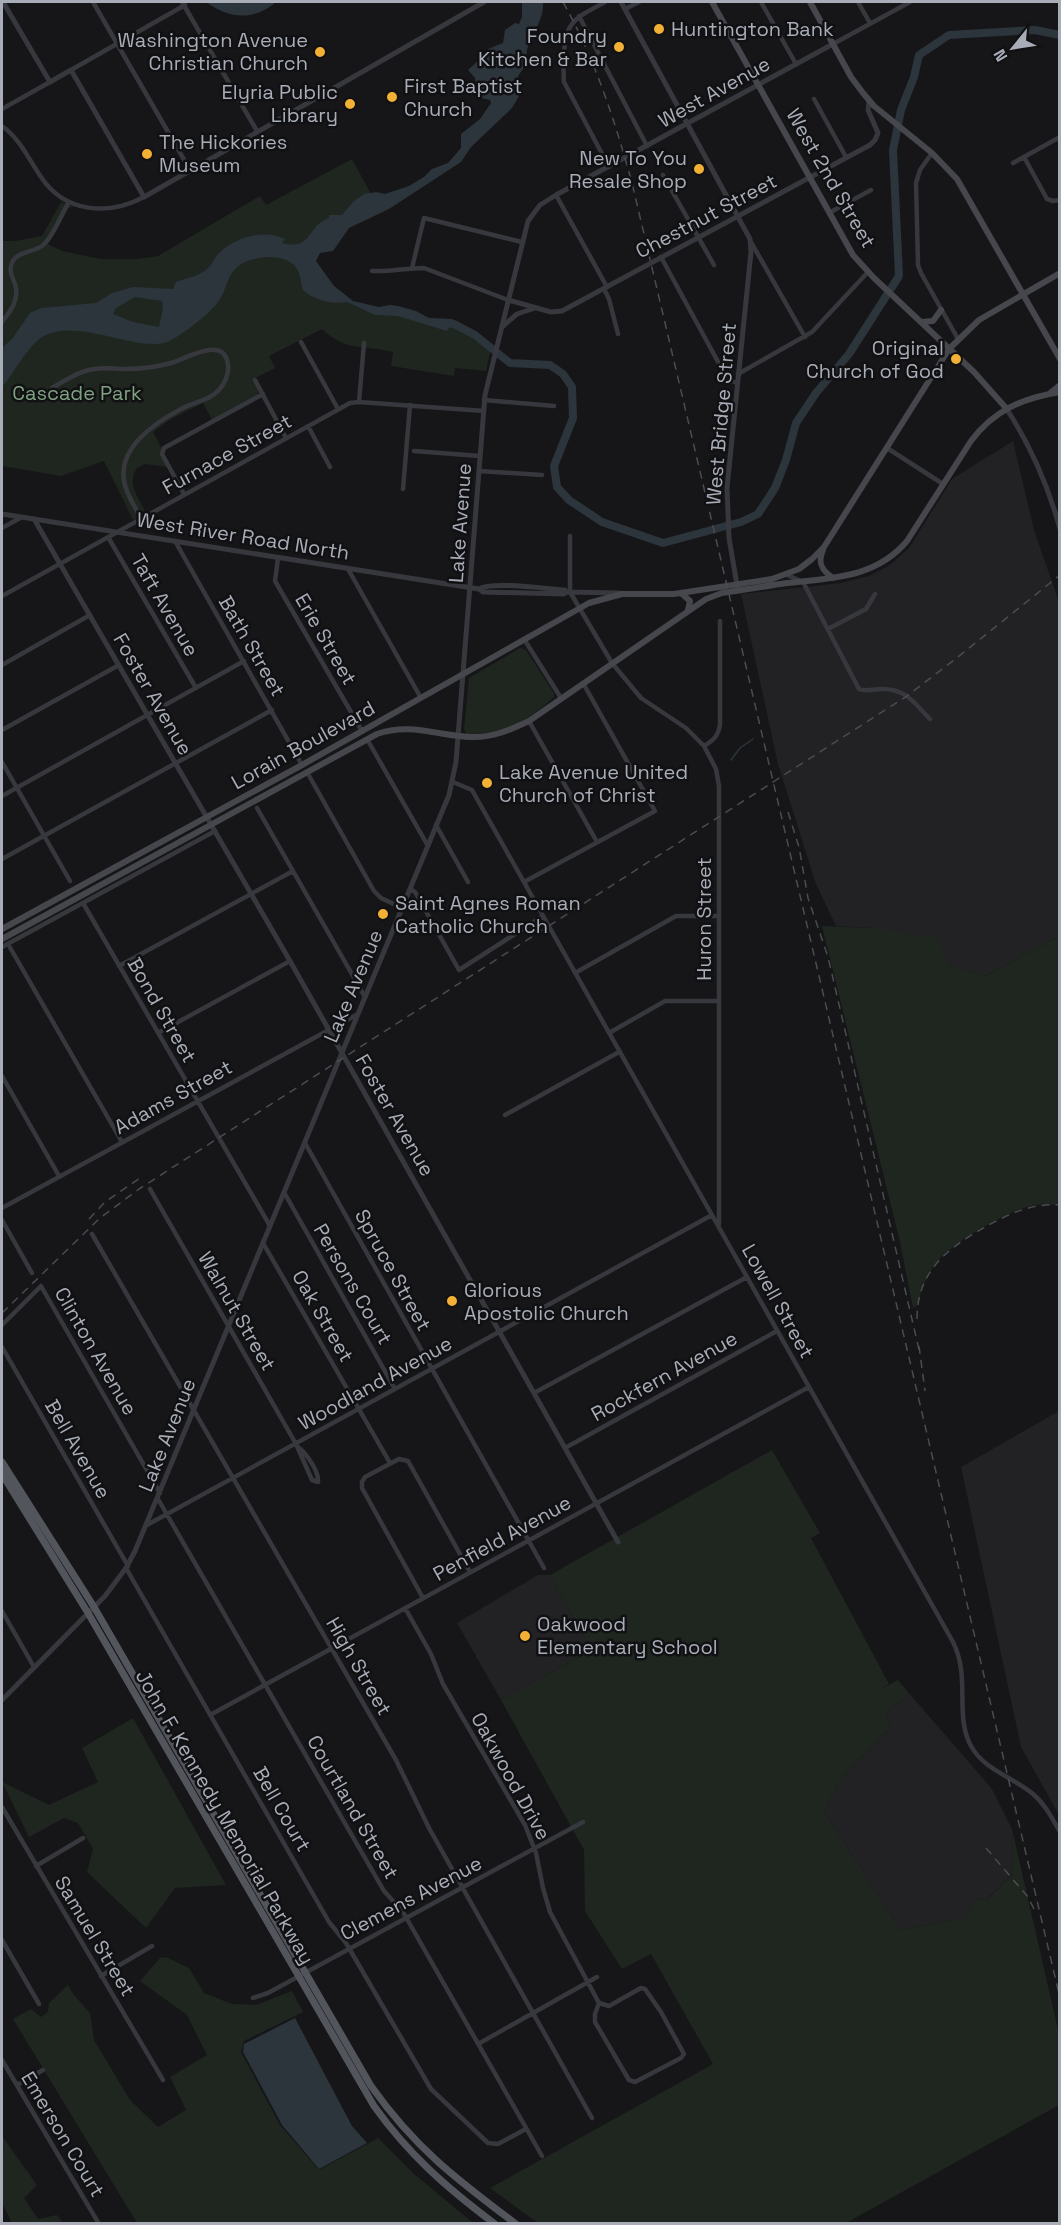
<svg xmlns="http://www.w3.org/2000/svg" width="1061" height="2225" font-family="'Space Grotesk',sans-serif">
<rect width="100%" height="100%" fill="#161618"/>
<path fill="#222225" d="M 1013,441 L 1034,530 L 1059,602 L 1059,936 L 986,976 L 949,964 L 876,928 L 836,926 L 816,884 L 778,764 L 741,594 L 841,583 L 869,576 L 890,565 L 909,548 L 952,479 Z
M 1059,1411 L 1059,1815 L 1021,1747 L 961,1467 Z
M 538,1575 L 550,1575 L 592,1650 L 501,1700 L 457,1623 Z
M 909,1693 L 992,1789 L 1012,1829 L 1013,1874 L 987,1899 L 974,1900 L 963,1918 L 901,1930 L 824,1812 L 842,1777 L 890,1727 L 886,1713 Z"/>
<path fill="#1e261f" d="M 352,159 L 377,205 L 302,256 L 329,293 L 377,310 L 454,324 L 475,335 L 491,348 L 486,371 L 455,368 L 454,376 L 391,366 L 393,352 C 363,344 347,353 322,329 L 269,356 L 275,368 L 253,379 L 258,390 L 258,394 L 212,420 L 203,403 L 171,419 L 153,432 L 161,447 L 161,454 L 168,467 L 145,464 L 137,468 C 126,484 139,498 146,513 L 133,520 L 104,461 L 61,476 L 2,466 L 2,241 L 15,241 L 42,236 L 61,202 L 74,207 L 68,208 L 48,244 L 62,251 L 100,259 L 138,259 L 158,256 L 260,196 L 266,205 Z
M 520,648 L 526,650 L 554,693 L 554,697 C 533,717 498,740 467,734 L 464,729 L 469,678 Z
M 822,926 L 875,928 L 937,938 L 949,964 L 986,976 L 1059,936 L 1059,1205 C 1049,1204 1037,1204 1027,1207 C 1001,1215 953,1242 936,1263 C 927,1275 921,1290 918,1305 L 913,1308 L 900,1242 Z
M 772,1450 L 820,1533 L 811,1538 L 889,1684 L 877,1691 L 898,1680 L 909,1693 L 886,1713 L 890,1727 L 842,1777 L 824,1812 L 901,1930 L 963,1918 L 974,1900 L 988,1899 L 1013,1874 L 1012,1829 L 1059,2034 L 1059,2105 L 846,2223 L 538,2223 L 490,2188 L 713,2064 L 651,1954 L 622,1969 L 585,1911 L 584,1850 L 501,1700 L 592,1650 L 550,1575 Z
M 133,1718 L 226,1885 L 175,1888 L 146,1928 L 87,1872 L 93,1849 L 78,1823 L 64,1818 L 29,1837 L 2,1782 L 49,1805 L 98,1782 L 82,1748 Z
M 166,1957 L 189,1968 L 204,1993 L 232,2004 L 256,2005 L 292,1991 L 303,2012 L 244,2041 L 241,2052 L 280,2125 L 319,2170 L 378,2138 L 414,2174 L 473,2223 L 137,2223 L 13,2019 L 31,2009 L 41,2017 L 48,2012 L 49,2003 L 68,1985 L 73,1994 L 90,2013 L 94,2040 L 130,2100 L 158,2127 L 186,2110 L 170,2077 L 207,2055 L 187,2015 L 140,1981 L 160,1958 Z
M 2,2136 L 37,2185 L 24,2198 L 38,2219 L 57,2215 L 63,2223 L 12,2223 L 2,2203 Z"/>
<path fill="#2c353c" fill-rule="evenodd" d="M 206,2 L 276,2 C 254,21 229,19 206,2 Z
M 522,2 L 543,2 C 545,25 521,43 528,62 L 518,76 L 519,96 L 512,108 L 471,147 L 461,162 L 389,209 L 349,228 L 333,251 L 320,253 L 316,261 L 334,286 L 353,301 L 379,307 L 390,305 L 398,306 L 416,311 L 429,318 L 453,319 L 447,331 L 398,316 L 375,315 L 347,302 C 334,305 313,300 303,290 C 300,281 301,272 294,265 C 280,252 248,256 235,269 C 226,279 226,292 218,302 C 211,313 176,340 164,343 C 130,350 69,314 38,340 C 25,351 13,374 2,387 L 2,348 L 12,339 L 30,313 L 41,308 L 96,303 L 112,293 L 133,287 L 173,289 L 176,282 C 187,278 199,276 207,269 C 212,265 214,258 219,253 C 235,237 264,229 285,239 L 282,243 C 313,251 306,226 329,218 L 329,215 L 342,215 L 353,202 L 364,194 L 376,192 L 385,194 L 409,186 L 424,177 L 432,169 L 448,163 L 461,148 L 461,134 L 480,119 L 491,103 L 490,100 L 481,98 L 477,93 L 475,78 L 468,70 L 481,58 L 487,56 L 488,49 L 503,43 L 505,30 L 515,23 L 519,24 L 522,17 ZM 135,297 L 162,301 L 163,308 L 159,327 L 133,322 L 113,314 L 116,308 Z
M 295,2018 L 352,2126 L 367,2143 L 319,2169 L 282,2125 L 243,2052 L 244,2044 Z"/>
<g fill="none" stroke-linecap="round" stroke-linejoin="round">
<path stroke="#2c353c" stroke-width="1.5" d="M 731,760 L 740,748 L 753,739"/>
<path stroke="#2c353c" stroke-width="8" d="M 440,323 L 454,324 L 475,335 L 510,363 L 550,365 L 563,374 L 572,387 L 573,418 L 554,466 L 557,487 L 569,500 L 602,522 L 663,543 L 741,522 L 758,514 L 775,488 L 786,460 L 796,423 L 816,393 L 849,354 L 899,276 L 893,150 L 901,110 L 914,77 L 919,55 L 949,35 L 1035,30 L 1060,35"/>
<path stroke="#37383d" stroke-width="4.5" d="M 93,2 L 190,170
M 182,2 L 257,131
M 605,2 C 576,18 564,21 564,58 C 564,66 563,74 564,82 L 609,167
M 761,2 L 796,64
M 858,2 L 870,23
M 625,9 L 639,2
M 579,16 L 647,146
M 833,44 L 910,2
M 71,70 L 185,5
M 814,99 L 846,157
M 2,109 L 50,82
M 2,126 C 20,139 28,158 41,177 C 65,213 108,216 144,197
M 932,153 L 920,170 L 916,183 L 918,265 L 921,273 L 958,339
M 1024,157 L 1047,199 L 1053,201 L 1060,200
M 1013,163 L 1060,137
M 663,175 L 714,265
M 556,195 L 607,287
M 829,213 L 871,190
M 751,242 L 805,337
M 661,257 L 723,371 L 729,380 L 737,383
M 412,268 L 424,218 L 522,242
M 372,271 C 390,272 406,268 424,268 L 508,300
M 604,289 L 609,299 L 618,334
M 2,322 C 10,312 20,299 15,284 C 13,278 9,272 11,266 C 14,251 32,253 42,246 C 52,239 62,213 69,202
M 301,342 L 338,409
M 738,374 L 812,332 L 868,272
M 255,380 L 286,438
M 52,388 C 66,380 79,371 94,369 C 104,367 115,369 126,369 C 141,369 156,367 171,363 C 186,359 225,334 228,365 C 229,374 225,383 219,390 C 210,400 195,402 183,408 C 156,422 118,447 124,481 C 126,494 135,507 141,518
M 484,400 L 554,406
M 359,402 L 364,343
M 308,426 L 330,467
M 887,448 L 943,484
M 414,451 L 480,456
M 479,471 L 542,475
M 403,489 L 410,405
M 184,494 L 162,454 L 164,448 L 263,394
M 2,528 L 22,517
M 570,536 L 570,592 L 612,663 L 641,698 L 686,728 L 704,746
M 108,537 L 196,688
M 175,541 L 302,765
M 278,558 L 275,581 L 362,731
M 348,569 L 421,698
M 787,575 L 803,582 L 859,689 C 867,692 873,689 882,689 C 907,689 914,703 930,719
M 2,596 L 350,403 L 359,402 L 484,411
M 828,629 L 866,609 L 875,594
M 524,639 L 561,698
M 2,665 L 90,615
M 529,721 L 597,842
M 2,730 L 119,665
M 367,739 L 428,846
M 2,762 L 70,881
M 307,772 L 374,891 L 381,898 L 402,908
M 453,782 L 472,790 L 953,1642 C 971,1678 954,1715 971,1746 C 984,1770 1013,1777 1033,1794 C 1045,1804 1052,1818 1060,1832
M 2,796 L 244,661
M 257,808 L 365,997
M 436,825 L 468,882
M 2,859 L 272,710
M 524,882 L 655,811 L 583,683
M 410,889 L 415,892 L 459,970 L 543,916
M 83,903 L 270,1226
M 8,944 L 122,1142
M 2,947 L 215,831
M 119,966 L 293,871
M 575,973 L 676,916 L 719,916
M 158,1033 L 290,961
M 609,1033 L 665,1001 L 719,1001
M 2,1076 L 59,1176
M 505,1115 L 619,1052
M 305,1143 L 544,1568
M 150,1189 L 296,1444 L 312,1480 L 318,1482 C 319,1471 306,1453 298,1447
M 285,1194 L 395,1389
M 2,1208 L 358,1014
M 2,1220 L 32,1273
M 719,1224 L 719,786 L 716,769 L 704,746 C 714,740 718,736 720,725 L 720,621
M 92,1234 L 396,1760 L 429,1828 L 592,2118
M 263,1243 L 390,1463
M 2,1325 L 41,1286 L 160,1493
M 2,1347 L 128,1566
M 534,1393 L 747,1277
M 565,1448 L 777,1331
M 158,1499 L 384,1891 L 403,1912 L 542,2156
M 147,1525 L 712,1215
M 126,1568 L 329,1922 L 346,1943 L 431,2089 L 488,2143 L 498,2144 L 526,2129
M 423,1598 L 362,1488 L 362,1482 L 365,1477 L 399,1459 L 408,1461 L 470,1572
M 405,1608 L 431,1654 L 443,1684 L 525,1825 L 536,1853 L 543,1888 L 550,1912 L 599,2003 L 595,2014 L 595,2022 L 629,2080 L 635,2082 L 681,2058 L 684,2054 L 661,2012 L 645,1989 L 641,1988 L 609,2006 L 599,2003
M 2,1611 L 34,1667
M 210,1715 L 809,1387
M 2,1807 L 163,2080
M 36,1866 L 83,1838
M 2,1940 L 39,2004
M 101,1976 L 152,1946
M 253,1998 L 268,1993 L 583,1822
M 478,2044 L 597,1977
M 2,2060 L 99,2224
M 17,2085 L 43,2070"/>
<path stroke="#37383d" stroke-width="5" d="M 3,2 L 50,82 L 71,70 L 144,197 L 484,2
M 621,2 L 750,239 L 751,252 L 727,488 L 729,538 L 738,591
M 508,300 L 551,312 L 562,311 L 870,145 L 875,140 L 878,133 L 868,110 L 869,101
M 502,327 L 517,314 L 535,308
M 1006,408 C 1031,446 1048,485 1060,529
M 2,514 L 479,589
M 34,519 L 290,961 L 618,1542
M 566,592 L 565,590 C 548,589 491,581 479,589 L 483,592 L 564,594 L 566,592 L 620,593
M 2,1700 L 105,1596 L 126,1568 L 135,1551 L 449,795 L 456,762 L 485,395 L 528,221 L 540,205 L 556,195 L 833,44"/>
<path stroke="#45474d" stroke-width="6" d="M 712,2 L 853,255 L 874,278 L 974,372 L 1006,408
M 810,2 L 851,77 L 863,93 L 874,106 L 932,153 L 957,179 L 1060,359
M 921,322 L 933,321 L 941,310
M 1050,393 L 1060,385
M 823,550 C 817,563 822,571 833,578
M 681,593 L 690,601 L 688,610
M 2,929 L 302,765 L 589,603 L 622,594 L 674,594 L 772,579 L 799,569 L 812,559 L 824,547 L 949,349 L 979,320 L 1060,273
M 2,939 L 377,734 C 410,722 438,736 471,737 C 492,738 510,730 529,721 L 706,599 L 722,593 C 744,590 766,586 787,583 C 832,578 876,578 907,541 L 971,441 C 994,410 1023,398 1060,392"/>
<path stroke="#53555c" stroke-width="7" d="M 2,1462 L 94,1607 L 371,2086 C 415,2148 456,2179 516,2224
M 2,1474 L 88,1613 L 374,2106 C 409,2155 447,2188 495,2224"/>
<path stroke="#4a4c52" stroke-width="1.5" stroke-dasharray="8 6" stroke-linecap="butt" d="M 563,2 C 595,59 615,121 632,183 L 1060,1998
M 788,812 L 799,847 L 808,898 L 828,957 L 920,1354
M 89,1219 L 105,1202 L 140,1178
M 2,1313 L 100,1218 L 139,1189 L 907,696 L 958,657 L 1060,575
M 917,1319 C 917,1271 947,1249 985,1227 C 1009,1214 1031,1203 1060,1205
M 919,1346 L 925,1391
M 986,1848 L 1028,1897 L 1034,1909"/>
</g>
<g fill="#f2b134" stroke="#111113" stroke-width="2">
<circle cx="659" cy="29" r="6"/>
<circle cx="619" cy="47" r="6"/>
<circle cx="320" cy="52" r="6"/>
<circle cx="392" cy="97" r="6"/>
<circle cx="350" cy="104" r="6"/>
<circle cx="147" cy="154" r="6"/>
<circle cx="699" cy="169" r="6"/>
<circle cx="956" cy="359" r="6"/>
<circle cx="487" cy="783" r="6"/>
<circle cx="383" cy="914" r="6"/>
<circle cx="452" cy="1301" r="6"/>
<circle cx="525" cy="1636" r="6"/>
</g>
<g text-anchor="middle" stroke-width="5" stroke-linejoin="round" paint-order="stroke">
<g font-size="20" fill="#a8adb8" stroke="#111113" text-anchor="start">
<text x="671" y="36">Huntington Bank</text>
<text x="607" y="43" text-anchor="end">Foundry<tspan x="607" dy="23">Kitchen &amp; Bar</tspan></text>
<text x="308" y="47" text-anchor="end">Washington Avenue<tspan x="308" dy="23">Christian Church</tspan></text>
<text x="404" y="93">First Baptist<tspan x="404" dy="23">Church</tspan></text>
<text x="338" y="99" text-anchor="end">Elyria Public<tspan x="338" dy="23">Library</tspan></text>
<text x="159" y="149">The Hickories<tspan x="159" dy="23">Museum</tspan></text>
<text x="687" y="165" text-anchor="end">New To You<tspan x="687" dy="23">Resale Shop</tspan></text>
<text x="944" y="355" text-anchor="end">Original<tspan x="944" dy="23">Church of God</tspan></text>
<text x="499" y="779">Lake Avenue United<tspan x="499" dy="23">Church of Christ</tspan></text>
<text x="395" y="910">Saint Agnes Roman<tspan x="395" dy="23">Catholic Church</tspan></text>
<text x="464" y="1297">Glorious<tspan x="464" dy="23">Apostolic Church</tspan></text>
<text x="537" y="1631">Oakwood<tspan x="537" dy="23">Elementary School</tspan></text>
</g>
<g font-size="20" fill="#a8adb8" stroke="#111113">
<text transform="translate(714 92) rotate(-29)" y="7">West Avenue</text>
<text transform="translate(831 178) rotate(60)" y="7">West 2nd Street</text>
<text transform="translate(706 216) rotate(-28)" y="7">Chestnut Street</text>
<text transform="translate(721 414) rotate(-85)" y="7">West Bridge Street</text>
<text transform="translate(227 454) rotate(-29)" y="7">Furnace Street</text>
<text transform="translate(460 523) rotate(-86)" y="7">Lake Avenue</text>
<text transform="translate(243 536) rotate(9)" y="7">West River Road North</text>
<text transform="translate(165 605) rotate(60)" y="7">Taft Avenue</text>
<text transform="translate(326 639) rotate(60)" y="7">Erie Street</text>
<text transform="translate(252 646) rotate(60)" y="7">Bath Street</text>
<text transform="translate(153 694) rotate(60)" y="7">Foster Avenue</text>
<text transform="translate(303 745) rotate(-29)" y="7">Lorain Boulevard</text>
<text transform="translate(704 919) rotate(-90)" y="7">Huron Street</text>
<text transform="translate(353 986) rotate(-67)" y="7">Lake Avenue</text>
<text transform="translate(162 1010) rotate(60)" y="7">Bond Street</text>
<text transform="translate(173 1097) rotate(-29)" y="7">Adams Street</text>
<text transform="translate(395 1115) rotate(60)" y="7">Foster Avenue</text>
<text transform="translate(393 1270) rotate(61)" y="7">Spruce Street</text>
<text transform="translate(353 1284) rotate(60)" y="7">Persons Court</text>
<text transform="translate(778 1301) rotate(61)" y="7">Lowell Street</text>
<text transform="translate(237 1311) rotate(60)" y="7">Walnut Street</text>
<text transform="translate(323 1316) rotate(60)" y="7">Oak Street</text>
<text transform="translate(96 1351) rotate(60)" y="7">Clinton Avenue</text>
<text transform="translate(664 1376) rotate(-29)" y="7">Rockfern Avenue</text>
<text transform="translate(375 1383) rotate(-29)" y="7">Woodland Avenue</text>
<text transform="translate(167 1435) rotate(-68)" y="7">Lake Avenue</text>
<text transform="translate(78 1449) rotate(60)" y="7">Bell Avenue</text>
<text transform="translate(502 1538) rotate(-29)" y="7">Penfield Avenue</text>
<text transform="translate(359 1666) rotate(60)" y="7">High Street</text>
<text transform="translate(511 1776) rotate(61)" y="7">Oakwood Drive</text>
<text transform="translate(353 1807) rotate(60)" y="7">Courtland Street</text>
<text transform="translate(282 1809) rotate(60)" y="7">Bell Court</text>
<text transform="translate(225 1817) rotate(60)" y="7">John F. Kennedy Memorial Parkway</text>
<text transform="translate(411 1898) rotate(-28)" y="7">Clemens Avenue</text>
<text transform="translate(95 1936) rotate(59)" y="7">Samuel Street</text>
<text transform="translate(63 2134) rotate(59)" y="7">Emerson Court</text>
</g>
<g font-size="20" fill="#7fa381" stroke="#111113">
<text x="77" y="400">Cascade Park</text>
</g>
</g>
<rect width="1061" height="2225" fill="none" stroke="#a8adb8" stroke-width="6"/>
<g transform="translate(1013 48) rotate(240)" stroke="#111113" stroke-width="4.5" paint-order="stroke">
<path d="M0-4.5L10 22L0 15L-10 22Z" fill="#a8adb8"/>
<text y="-9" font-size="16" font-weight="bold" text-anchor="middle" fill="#a8adb8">N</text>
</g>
</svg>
